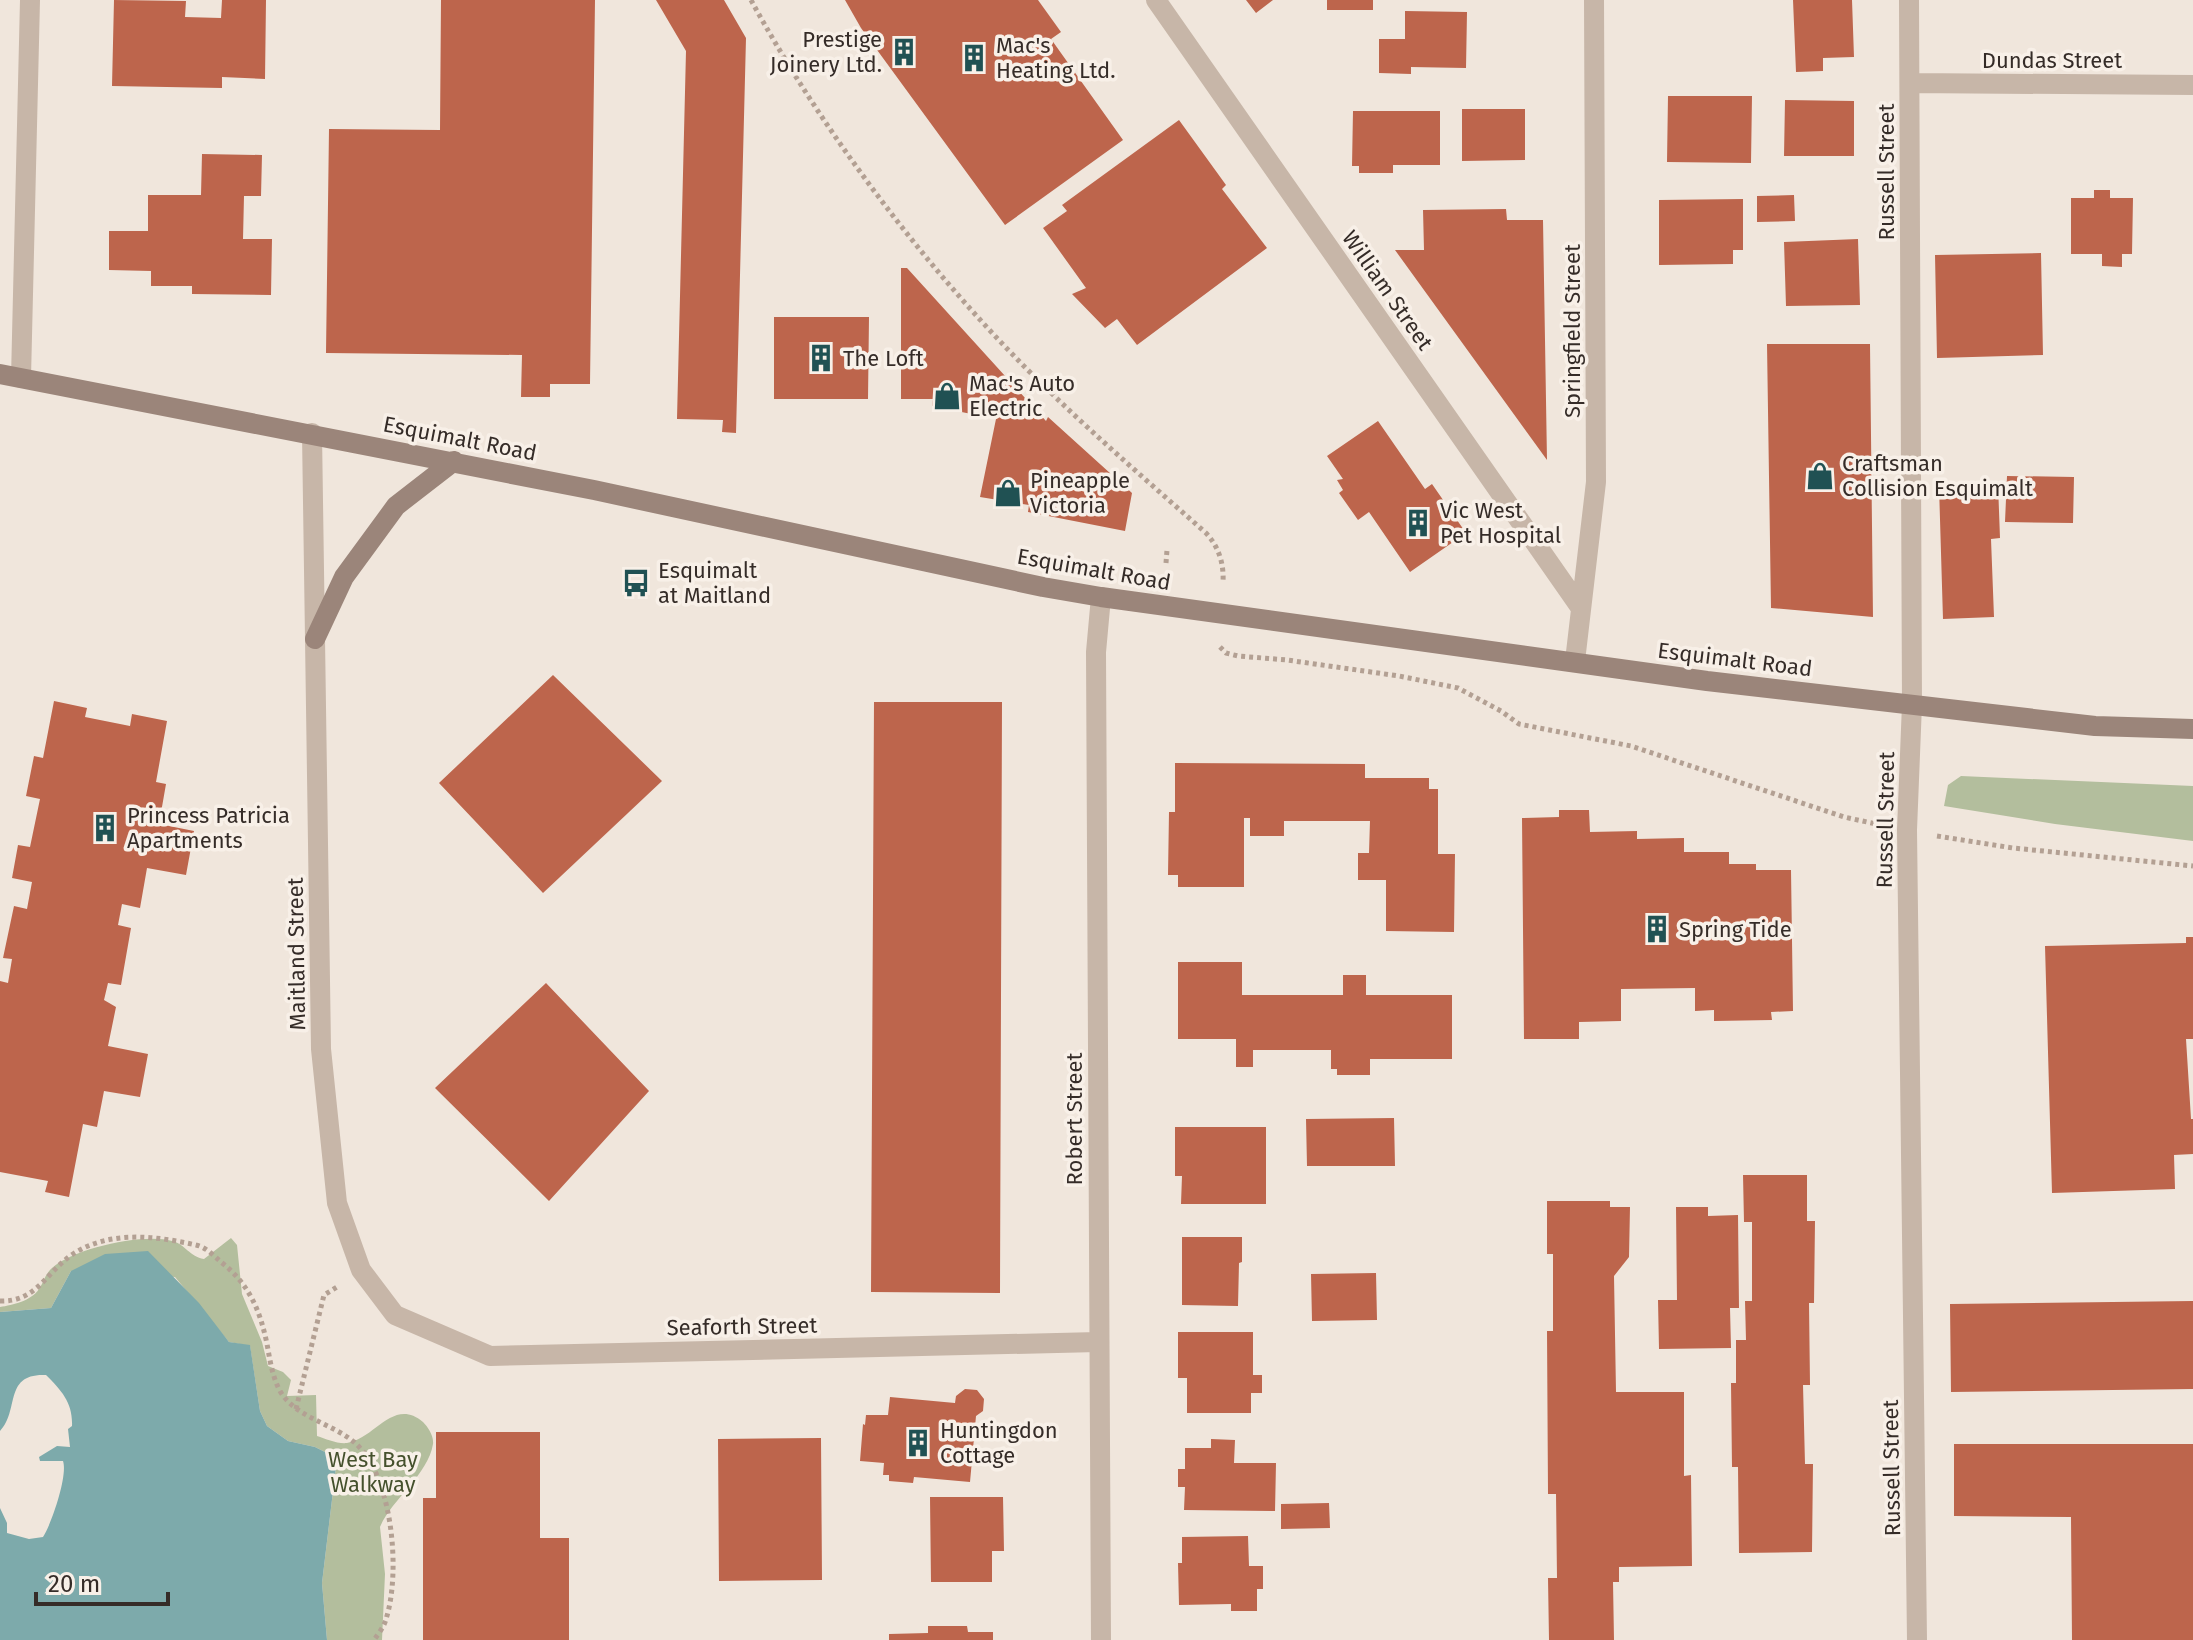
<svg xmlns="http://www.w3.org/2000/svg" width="2193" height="1640" font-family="'Fira Sans',sans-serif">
<rect width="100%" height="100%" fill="#f0e6dc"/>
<path fill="#b3be9d" d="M 1961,776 L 2193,786 L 2193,841 L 2055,824 L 1944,806 L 1948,785 Z
M 231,1238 L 237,1245 L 242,1294 L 262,1342 L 268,1366 L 283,1372 L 291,1380 L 287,1396 L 316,1395 L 317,1436 C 326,1439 337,1444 347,1443 C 375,1439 393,1397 423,1422 C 428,1427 434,1436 433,1444 C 428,1475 392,1499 380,1527 L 385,1574 L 382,1640 L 327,1640 L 322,1583 L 337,1458 L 315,1447 L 288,1441 L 267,1426 L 260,1411 L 250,1346 L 229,1342 L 175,1277 L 71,1271 L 51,1308 L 0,1312 L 0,1307 C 13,1305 31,1301 39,1289 C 44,1282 45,1274 52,1268 C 75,1248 143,1233 172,1241 C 185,1244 190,1257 204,1259 Z"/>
<path fill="#7daaab" d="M 148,1251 L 199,1303 L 229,1342 L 250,1345 L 260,1411 L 267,1426 L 288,1441 L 315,1447 L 337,1458 L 322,1583 L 327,1640 L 0,1640 L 0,1508 L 7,1523 L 7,1533 L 29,1539 L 43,1537 C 52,1523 68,1475 63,1461 L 40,1461 L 39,1457 L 57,1446 L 70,1447 L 68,1429 L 72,1426 C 73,1403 62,1391 46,1375 C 3,1373 20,1410 0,1431 L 0,1312 L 51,1308 L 71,1271 L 105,1254 Z"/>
<path fill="#bd654c" d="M 114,0 L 186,1 L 185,17 L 221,18 L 222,0 L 266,0 L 265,79 L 222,77 L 222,88 L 112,86 Z
M 441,0 L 595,0 L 590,384 L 550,384 L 550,397 L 521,397 L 522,355 L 326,353 L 329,129 L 440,130 Z
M 656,0 L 724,0 L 746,38 L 736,433 L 722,432 L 723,420 L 677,419 L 686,51 Z
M 845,0 L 1038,0 L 1061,32 L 1051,39 L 1123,140 L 1005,225 L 861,28 Z
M 1246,0 L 1273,0 L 1256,13 Z
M 1327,0 L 1373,0 L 1373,10 L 1327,10 Z
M 1793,0 L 1852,0 L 1854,57 L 1823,58 L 1823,71 L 1796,72 Z
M 1405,11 L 1467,12 L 1466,68 L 1411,67 L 1411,74 L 1379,73 L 1379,39 L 1405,39 Z
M 1668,96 L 1752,96 L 1751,163 L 1667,162 Z
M 1785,100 L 1854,101 L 1854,156 L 1784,156 Z
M 1462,109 L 1525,109 L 1525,160 L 1462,161 Z
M 1353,111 L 1440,111 L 1440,165 L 1393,165 L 1393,173 L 1359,173 L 1359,166 L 1352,166 Z
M 1179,120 L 1226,185 L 1222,189 L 1267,248 L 1137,345 L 1117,319 L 1105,328 L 1072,294 L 1086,288 L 1043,228 L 1067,211 L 1062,205 Z
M 202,154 L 262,155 L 261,196 L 244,196 L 243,239 L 272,239 L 271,295 L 192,294 L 192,286 L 151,286 L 151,271 L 109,270 L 109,231 L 148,231 L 148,195 L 201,195 Z
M 2094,190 L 2110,190 L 2110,198 L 2133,198 L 2132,254 L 2122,254 L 2122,267 L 2102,266 L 2102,254 L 2071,254 L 2071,198 L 2094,198 Z
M 1794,195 L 1795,221 L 1757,222 L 1757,196 Z
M 1743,199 L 1743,250 L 1733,250 L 1733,264 L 1659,265 L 1659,200 Z
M 1506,209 L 1507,220 L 1543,220 L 1547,460 L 1395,250 L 1424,250 L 1423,210 Z
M 1858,239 L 1860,305 L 1786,306 L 1784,242 Z
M 2041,253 L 2043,355 L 1937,358 L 1935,255 Z
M 901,268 L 907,268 L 1046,421 L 1048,417 L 1132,493 L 1125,531 L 1028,512 L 1029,505 L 980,497 L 996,419 L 932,406 L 933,399 L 901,399 Z
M 774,317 L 869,317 L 868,399 L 774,399 Z
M 1767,344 L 1870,344 L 1873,617 L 1771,608 Z
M 1378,421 L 1425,489 L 1432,484 L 1466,533 L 1410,572 L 1369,512 L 1358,520 L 1339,493 L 1343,490 L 1337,480 L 1343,479 L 1327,456 Z
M 2007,476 L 2074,477 L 2073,523 L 2005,522 Z
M 1998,484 L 2000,538 L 1991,539 L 1994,617 L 1943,619 L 1939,486 Z
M 553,675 L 662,781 L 543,893 L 439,783 Z
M 54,701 L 87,708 L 85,717 L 130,726 L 132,714 L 167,721 L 156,782 L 166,784 L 159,824 L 194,831 L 186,875 L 147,868 L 140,908 L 122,904 L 118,925 L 131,928 L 121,985 L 108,983 L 104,1000 L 116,1007 L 108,1046 L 148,1054 L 140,1097 L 104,1091 L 97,1127 L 83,1124 L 69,1197 L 45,1192 L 48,1181 L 0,1172 L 0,981 L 8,983 L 12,959 L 3,958 L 14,906 L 27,909 L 32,882 L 12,878 L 18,845 L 30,847 L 40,799 L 26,796 L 34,756 L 43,758 Z
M 874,702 L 1002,702 L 1000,1293 L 871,1292 Z
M 1175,763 L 1365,764 L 1365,778 L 1429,778 L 1429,789 L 1438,789 L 1438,854 L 1455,854 L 1454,932 L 1386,931 L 1386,880 L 1358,880 L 1358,853 L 1369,853 L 1370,821 L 1284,821 L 1284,836 L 1250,836 L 1250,818 L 1244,818 L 1244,887 L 1178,887 L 1178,875 L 1168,875 L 1169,812 L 1175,812 Z
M 1559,810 L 1589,810 L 1590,832 L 1637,831 L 1637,839 L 1684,838 L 1684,852 L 1729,852 L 1729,864 L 1756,864 L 1756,870 L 1791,870 L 1793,1011 L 1771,1012 L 1772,1020 L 1714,1021 L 1714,1010 L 1695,1011 L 1695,988 L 1621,989 L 1621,1021 L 1579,1022 L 1579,1039 L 1524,1039 L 1522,818 L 1559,817 Z
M 2186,937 L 2193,937 L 2193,1039 L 2186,1039 L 2191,1119 L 2193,1119 L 2193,1154 L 2174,1155 L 2175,1189 L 2052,1193 L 2045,946 L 2186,943 Z
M 1178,962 L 1242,962 L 1242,995 L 1343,995 L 1343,975 L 1366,975 L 1366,995 L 1452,995 L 1452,1059 L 1370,1059 L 1370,1075 L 1337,1075 L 1337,1069 L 1331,1069 L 1331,1050 L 1253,1050 L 1253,1067 L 1236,1067 L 1236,1039 L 1178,1039 Z
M 546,983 L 649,1091 L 549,1201 L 435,1088 Z
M 1394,1118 L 1395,1166 L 1307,1166 L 1306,1119 Z
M 1175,1127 L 1266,1127 L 1266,1204 L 1181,1204 L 1182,1176 L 1175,1176 Z
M 1743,1175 L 1807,1175 L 1807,1221 L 1815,1221 L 1814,1303 L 1809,1303 L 1810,1385 L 1803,1385 L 1805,1464 L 1813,1464 L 1812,1552 L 1739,1553 L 1738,1467 L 1732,1467 L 1731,1383 L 1736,1383 L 1736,1340 L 1746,1340 L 1745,1301 L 1752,1301 L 1752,1222 L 1744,1222 Z
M 1547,1201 L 1610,1201 L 1610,1207 L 1630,1207 L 1629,1257 L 1614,1276 L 1616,1392 L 1684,1392 L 1684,1476 L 1691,1475 L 1692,1566 L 1619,1567 L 1619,1582 L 1613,1582 L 1614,1640 L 1549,1640 L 1548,1578 L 1557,1578 L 1556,1494 L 1548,1494 L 1547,1331 L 1553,1331 L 1553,1254 L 1547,1254 Z
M 1676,1207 L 1708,1207 L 1708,1216 L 1738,1215 L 1739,1308 L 1730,1308 L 1731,1348 L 1659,1349 L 1658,1300 L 1677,1300 Z
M 1182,1237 L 1242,1237 L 1242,1262 L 1239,1263 L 1238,1306 L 1182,1305 Z
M 1376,1273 L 1377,1320 L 1312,1321 L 1311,1274 Z
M 2193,1301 L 2193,1389 L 1951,1392 L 1950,1304 Z
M 1178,1332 L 1253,1332 L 1253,1375 L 1262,1375 L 1262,1393 L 1251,1393 L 1251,1413 L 1187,1413 L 1187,1378 L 1178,1378 Z
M 965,1389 L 977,1390 L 984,1399 L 983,1411 L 976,1416 L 970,1482 L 914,1477 L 913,1483 L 889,1481 L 889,1475 L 883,1475 L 884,1463 L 860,1461 L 863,1424 L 865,1425 L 866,1415 L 888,1415 L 890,1397 L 955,1403 L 956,1396 Z
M 436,1432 L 540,1432 L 540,1538 L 569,1538 L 569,1640 L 423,1640 L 423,1498 L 436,1498 Z
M 821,1438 L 822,1580 L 719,1581 L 718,1439 Z
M 1211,1439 L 1235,1440 L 1234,1463 L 1276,1463 L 1275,1511 L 1184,1510 L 1185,1487 L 1178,1487 L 1178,1469 L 1185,1469 L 1185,1448 L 1211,1448 Z
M 1954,1444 L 2193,1444 L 2193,1640 L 2072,1640 L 2071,1517 L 1954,1516 Z
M 930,1497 L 1003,1497 L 1004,1551 L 992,1551 L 992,1582 L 931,1582 Z
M 1329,1503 L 1330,1528 L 1281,1529 L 1281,1504 Z
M 1248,1536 L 1249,1566 L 1263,1566 L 1263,1589 L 1257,1589 L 1257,1611 L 1231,1611 L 1231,1604 L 1179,1605 L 1178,1563 L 1182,1563 L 1182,1537 Z
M 928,1626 L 967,1626 L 968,1632 L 993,1632 L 993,1640 L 889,1640 L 889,1634 L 928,1633 Z"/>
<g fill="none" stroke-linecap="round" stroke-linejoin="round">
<path stroke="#b3a093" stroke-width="5" stroke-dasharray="4 4" stroke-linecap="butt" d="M 751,0 C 825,136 933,278 1044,386 C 1096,437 1152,485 1206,533 C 1219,547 1224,564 1223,582
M 1166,563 L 1167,550
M 1220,647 L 1226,653 L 1238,656 L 1287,660 L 1399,676 L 1458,688 L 1501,711 L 1519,724 L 1631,746 L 1844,817 L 1876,824
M 1937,836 L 2013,848 L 2193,866
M 0,1301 C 37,1302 46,1272 73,1254 C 110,1230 156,1236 196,1245 C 206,1247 214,1256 221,1262 C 249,1284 260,1310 267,1344 C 270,1360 272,1376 280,1391 C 295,1417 331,1423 354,1442 C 393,1475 401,1573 386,1619 C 384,1627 378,1634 374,1640
M 296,1409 L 324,1295 L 337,1287"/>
<path stroke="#c7b6a8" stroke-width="20" d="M 1156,0 L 1580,607
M 1909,0 L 1912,704 L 1907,830 L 1917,1640
M 1910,83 L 2193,85
M 21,378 L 30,0
M 312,433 L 321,1049 L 337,1203 L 361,1270 L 395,1315 L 490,1356 L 1098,1342
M 1575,661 L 1596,482 L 1594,0
M 1101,1640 L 1096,652 L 1101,597"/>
<path stroke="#9b857a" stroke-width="20" d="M 0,374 L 594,490 L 1043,587 L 1101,597 L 1707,681 L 2095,726 L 2193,729
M 315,639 L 344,577 L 396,506 L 454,461"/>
</g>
<defs>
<symbol id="building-bare" viewBox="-9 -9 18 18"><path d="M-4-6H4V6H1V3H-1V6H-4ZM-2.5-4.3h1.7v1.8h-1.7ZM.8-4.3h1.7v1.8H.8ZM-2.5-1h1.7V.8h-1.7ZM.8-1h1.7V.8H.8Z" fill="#205153" stroke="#f8f0e8" stroke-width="2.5" paint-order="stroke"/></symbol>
<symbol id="shop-bare" viewBox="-9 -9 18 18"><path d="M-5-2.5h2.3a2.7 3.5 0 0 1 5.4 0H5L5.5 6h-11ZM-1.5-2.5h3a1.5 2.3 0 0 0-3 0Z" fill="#205153" stroke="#f8f0e8" stroke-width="2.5" paint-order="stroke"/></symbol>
<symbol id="bus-bare" viewBox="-9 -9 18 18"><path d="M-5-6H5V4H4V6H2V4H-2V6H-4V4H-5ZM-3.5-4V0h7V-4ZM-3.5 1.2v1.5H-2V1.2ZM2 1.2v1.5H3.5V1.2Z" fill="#205153" stroke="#f8f0e8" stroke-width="2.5" paint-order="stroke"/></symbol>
</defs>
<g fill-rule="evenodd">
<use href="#building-bare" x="884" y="32" width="40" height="40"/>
<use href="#building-bare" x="954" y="38" width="40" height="40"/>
<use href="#building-bare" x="801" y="338" width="40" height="40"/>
<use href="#shop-bare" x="927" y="376" width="40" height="40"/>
<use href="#shop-bare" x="1800" y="456" width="40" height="40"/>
<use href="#shop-bare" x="988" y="473" width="40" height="40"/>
<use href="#building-bare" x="1398" y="503" width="40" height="40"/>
<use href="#bus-bare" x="616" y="563" width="40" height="40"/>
<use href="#building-bare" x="85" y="808" width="40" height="40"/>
<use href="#building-bare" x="1637" y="909" width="40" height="40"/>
<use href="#building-bare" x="898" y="1423" width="40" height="40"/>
</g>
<g text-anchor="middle" stroke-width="7" stroke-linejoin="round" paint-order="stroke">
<g font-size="22" fill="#352c28" stroke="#f8f0e8" text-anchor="start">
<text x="882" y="47" text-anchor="end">Prestige<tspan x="882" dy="25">Joinery Ltd.</tspan></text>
<text x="996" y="53">Mac's<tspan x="996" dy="25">Heating Ltd.</tspan></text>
<text x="843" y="366">The Loft</text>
<text x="969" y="391">Mac's Auto<tspan x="969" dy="25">Electric</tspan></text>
<text x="1842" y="471">Craftsman<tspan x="1842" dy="25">Collision Esquimalt</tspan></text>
<text x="1030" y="488">Pineapple<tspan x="1030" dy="25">Victoria</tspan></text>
<text x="1440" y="518">Vic West<tspan x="1440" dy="25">Pet Hospital</tspan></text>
<text x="658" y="578">Esquimalt<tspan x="658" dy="25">at Maitland</tspan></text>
<text x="127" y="823">Princess Patricia<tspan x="127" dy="25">Apartments</tspan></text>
<text x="1679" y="937">Spring Tide</text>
<text x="940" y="1438">Huntingdon<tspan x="940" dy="25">Cottage</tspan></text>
</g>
<g font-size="22" fill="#352c28" stroke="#f8f0e8">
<text x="2052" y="68">Dundas Street</text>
<text transform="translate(1886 172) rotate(-90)" y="8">Russell Street</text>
<text transform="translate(1388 290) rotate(55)" y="8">William Street</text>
<text transform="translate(1572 331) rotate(-90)" y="8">Springfield Street</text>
<text transform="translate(460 438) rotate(11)" y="8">Esquimalt Road</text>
<text transform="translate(1094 569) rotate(10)" y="8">Esquimalt Road</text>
<text transform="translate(1735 659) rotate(7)" y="8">Esquimalt Road</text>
<text transform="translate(1885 820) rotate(-89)" y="8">Russell Street</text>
<text transform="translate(296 954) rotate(-91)" y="8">Maitland Street</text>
<text transform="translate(1074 1119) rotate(-90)" y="8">Robert Street</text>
<text transform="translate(742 1326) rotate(-1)" y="8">Seaforth Street</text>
<text transform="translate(1891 1468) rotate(-91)" y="8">Russell Street</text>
</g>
<g font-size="22" fill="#45512d" stroke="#f8f0e8">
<text x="373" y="1467">West Bay<tspan x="373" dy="25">Walkway</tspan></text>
</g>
</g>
<path d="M36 1592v12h132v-12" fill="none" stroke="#352c28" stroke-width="4"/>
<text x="48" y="1592" font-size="24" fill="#352c28" stroke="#f8f0e8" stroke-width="6" paint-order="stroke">20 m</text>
</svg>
